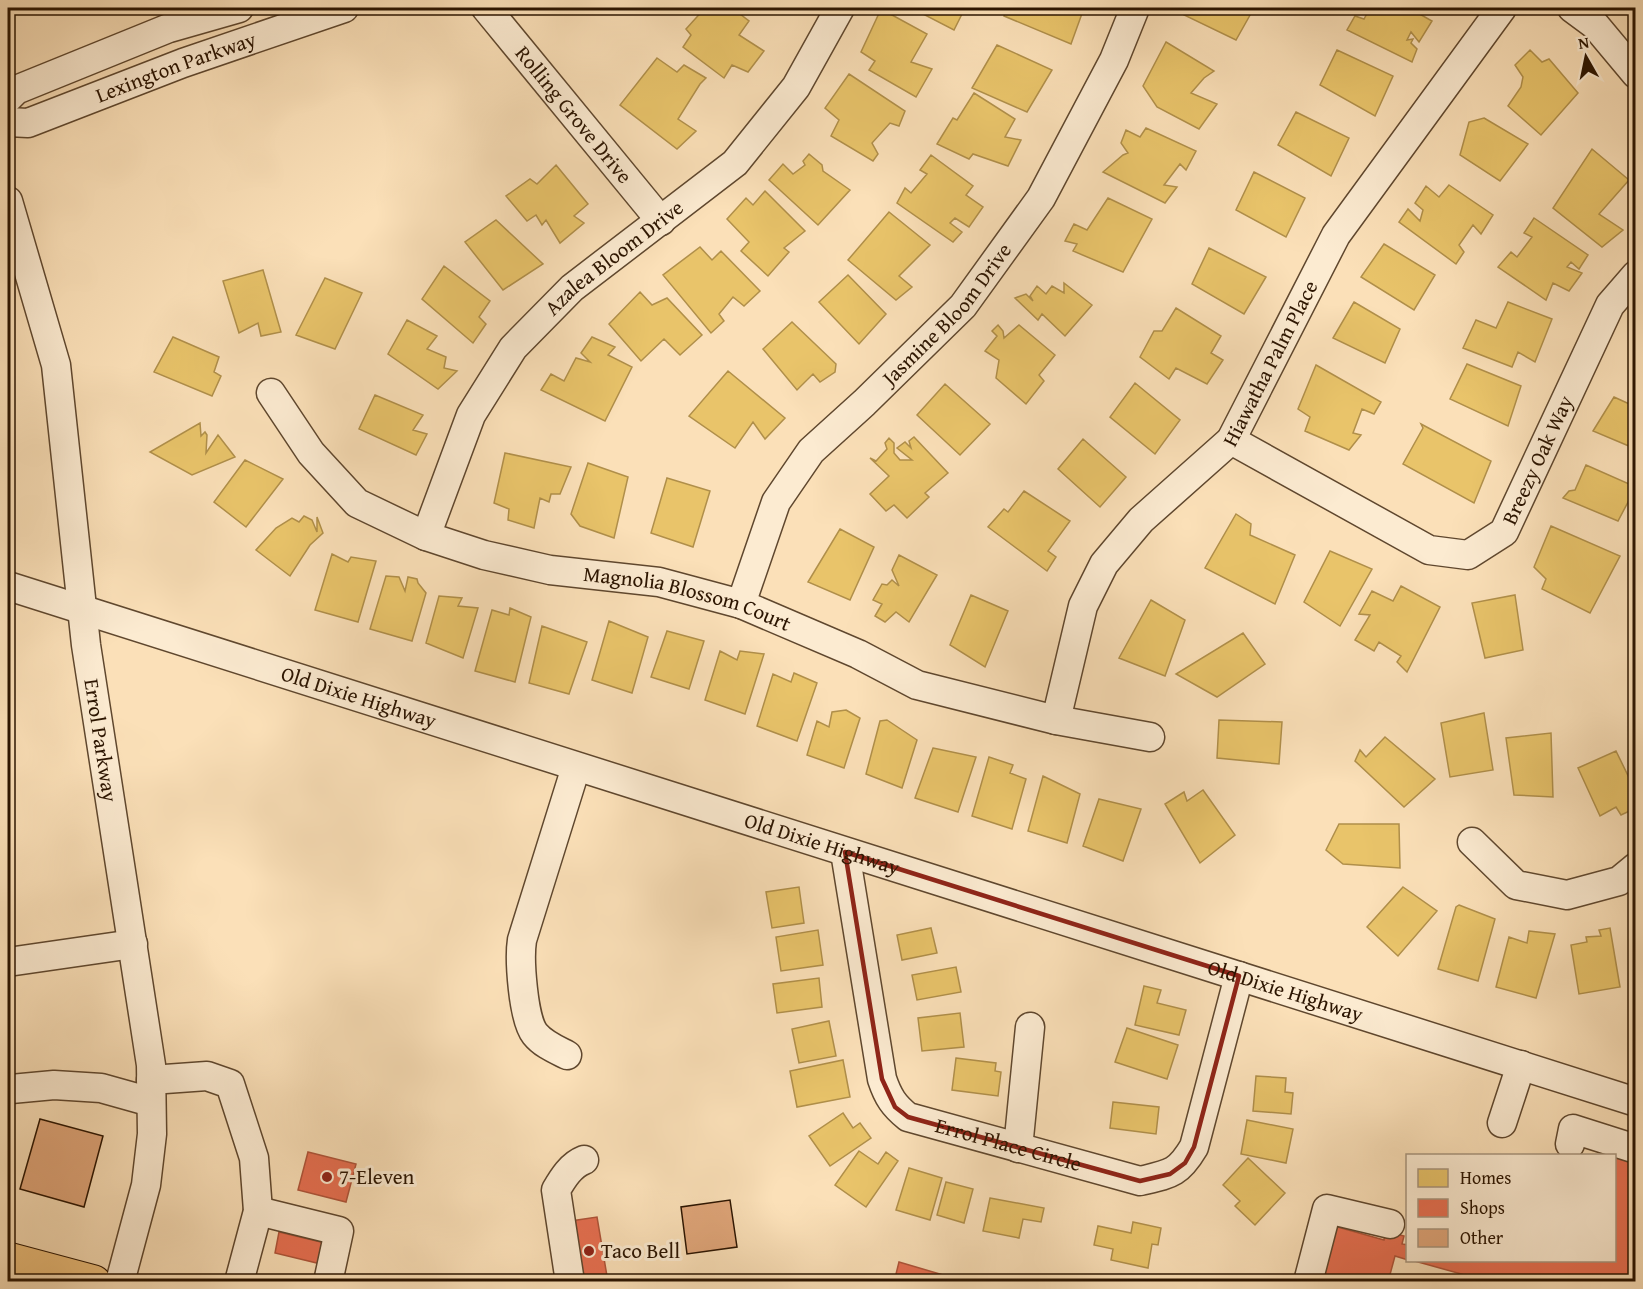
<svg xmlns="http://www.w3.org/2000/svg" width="1643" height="1289" font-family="'Gentium Book Plus',serif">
<rect width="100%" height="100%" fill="#fbe0b8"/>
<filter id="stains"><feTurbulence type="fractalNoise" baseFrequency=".00333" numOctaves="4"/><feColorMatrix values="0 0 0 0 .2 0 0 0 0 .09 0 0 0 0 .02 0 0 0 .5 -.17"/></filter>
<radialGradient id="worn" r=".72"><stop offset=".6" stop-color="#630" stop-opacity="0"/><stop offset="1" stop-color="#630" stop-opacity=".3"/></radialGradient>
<path fill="#e9c46a" stroke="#b08f4a" stroke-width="1.5" d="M 705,8 L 732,8 L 749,21 L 739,35 L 764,51 L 748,72 L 732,65 L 724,78 L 683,47 L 691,35 L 686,29 Z
M 766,8 L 790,8 L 787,13 L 780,10 L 774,12 Z
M 921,8 L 965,8 L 954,30 L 919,12 Z
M 1007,8 L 1084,8 L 1071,44 L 1004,16 Z
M 1187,8 L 1254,8 L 1236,40 L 1184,15 Z
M 1370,8 L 1420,8 L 1416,12 L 1432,21 L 1419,42 L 1411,32 L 1407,40 L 1413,39 L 1411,43 L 1417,49 L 1412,62 L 1347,30 L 1355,16 L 1364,19 Z
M 881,9 L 927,34 L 911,62 L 932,69 L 916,97 L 869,70 L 875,61 L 861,52 Z
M 1166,42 L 1214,71 L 1204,78 L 1191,93 L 1217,104 L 1199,129 L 1157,107 L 1143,86 Z
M 997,45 L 1052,70 L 1027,112 L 972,88 Z
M 1337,50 L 1393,76 L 1375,116 L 1320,85 Z
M 1530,50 L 1542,62 L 1549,59 L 1578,93 L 1541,135 L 1508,106 L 1521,87 L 1523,77 L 1515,65 Z
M 657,58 L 677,72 L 684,65 L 706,78 L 700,84 L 678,119 L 696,131 L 677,149 L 620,105 Z
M 849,74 L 905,111 L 899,126 L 890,123 L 872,143 L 878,154 L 873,161 L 831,136 L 839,120 L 825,108 Z
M 974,93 L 1015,119 L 1005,137 L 1021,140 L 1008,166 L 973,154 L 969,159 L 937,144 L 953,118 L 957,120 Z
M 1296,112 L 1349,138 L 1331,176 L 1278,145 Z
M 1484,118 L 1528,144 L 1500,181 L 1460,155 L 1469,122 Z
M 1146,128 L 1196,151 L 1186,170 L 1180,164 L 1164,185 L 1177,187 L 1165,203 L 1103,172 L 1123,155 L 1128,153 L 1121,143 L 1126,130 L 1140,137 Z
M 1592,149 L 1629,180 L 1599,214 L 1623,230 L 1602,247 L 1553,208 Z
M 809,154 L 822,165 L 823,171 L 850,190 L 818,225 L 769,180 L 783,164 L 793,174 L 805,165 L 803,161 Z
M 931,155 L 973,186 L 966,195 L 983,207 L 969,227 L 955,218 L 950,223 L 962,232 L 953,242 L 897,203 L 905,188 L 911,193 L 927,174 L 920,170 Z
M 556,165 L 588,204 L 574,216 L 584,223 L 560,243 L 546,220 L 542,225 L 536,215 L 527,221 L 506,196 L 530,179 L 537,184 Z
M 1254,172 L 1305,198 L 1286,237 L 1236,210 Z
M 1449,185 L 1493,215 L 1481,234 L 1473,225 L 1459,245 L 1464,252 L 1456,264 L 1399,222 L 1408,209 L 1420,221 L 1423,210 L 1415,203 L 1426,186 L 1439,197 Z
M 765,191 L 805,231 L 784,248 L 789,252 L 768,276 L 741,251 L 749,242 L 727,219 L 746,198 L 753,205 Z
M 1108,198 L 1152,219 L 1123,272 L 1073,251 L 1077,244 L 1065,241 L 1074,224 L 1087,230 Z
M 889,212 L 930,245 L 899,276 L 912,287 L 896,300 L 848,260 Z
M 1534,218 L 1588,255 L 1579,269 L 1571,262 L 1567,267 L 1582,273 L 1569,291 L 1553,283 L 1546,300 L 1498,267 L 1511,252 L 1517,257 L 1532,237 L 1524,233 Z
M 496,220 L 543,264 L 503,290 L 465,242 Z
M 1384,244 L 1435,275 L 1414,310 L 1361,277 Z
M 700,247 L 712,260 L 721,251 L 760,291 L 744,306 L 733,297 L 719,314 L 724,321 L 711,333 L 663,275 Z
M 1209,248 L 1266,277 L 1244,314 L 1192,284 Z
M 444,266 L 490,301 L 479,317 L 486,324 L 473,343 L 422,299 Z
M 263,270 L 281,332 L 261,336 L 258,323 L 239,333 L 223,281 Z
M 848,275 L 886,314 L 859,344 L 819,302 Z
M 325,278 L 362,293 L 335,349 L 296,335 Z
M 1064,283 L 1092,305 L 1065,336 L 1042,314 L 1038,320 L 1015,298 L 1026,294 L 1033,301 L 1030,296 L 1037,286 L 1046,294 L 1052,286 L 1064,293 Z
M 640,292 L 652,305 L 667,298 L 702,335 L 680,355 L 664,339 L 641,361 L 609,324 Z
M 1354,302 L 1400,329 L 1385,363 L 1333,338 Z
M 1508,302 L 1552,319 L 1535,362 L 1518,352 L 1512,367 L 1463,348 L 1476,320 L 1496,328 Z
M 1176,308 L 1221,336 L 1211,353 L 1223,360 L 1207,384 L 1176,368 L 1169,379 L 1140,357 L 1154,331 L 1162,331 Z
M 407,320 L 437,336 L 427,349 L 446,357 L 444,368 L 457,371 L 438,389 L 388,354 Z
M 792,322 L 836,364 L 835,372 L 820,382 L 813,374 L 797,390 L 763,349 Z
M 998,325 L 1003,331 L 1004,338 L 1019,325 L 1055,355 L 1039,375 L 1044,381 L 1026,404 L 996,378 L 999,360 L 985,351 L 997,336 L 992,331 Z
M 173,337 L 219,357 L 214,372 L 221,376 L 212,396 L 154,372 Z
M 592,337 L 615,347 L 608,355 L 632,367 L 605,421 L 541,390 L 551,374 L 564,381 L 576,358 L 590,362 L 581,353 Z
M 1467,364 L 1521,386 L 1508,426 L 1450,399 Z
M 1316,365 L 1381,402 L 1374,414 L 1362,409 L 1353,433 L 1361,435 L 1349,450 L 1305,431 L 1310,417 L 1298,409 Z
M 728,371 L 785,418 L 765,439 L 753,422 L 735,448 L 689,416 Z
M 1135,383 L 1180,420 L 1155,454 L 1110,417 Z
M 945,384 L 990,424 L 960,455 L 917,415 Z
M 375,395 L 423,415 L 413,430 L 427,434 L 416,455 L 359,429 Z
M 1614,397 L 1636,407 L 1636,449 L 1593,431 Z
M 200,423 L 201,436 L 205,432 L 207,435 L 206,453 L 218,435 L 235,457 L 192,475 L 150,452 Z
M 1421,424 L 1491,461 L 1474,503 L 1403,464 L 1423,428 Z
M 914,437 L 948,473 L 925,493 L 929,497 L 907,518 L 894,505 L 886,511 L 870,494 L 889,476 L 870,458 L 876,461 L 887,449 L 885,443 L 889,438 L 894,443 L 894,453 L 900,460 L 912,460 L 897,448 L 905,442 L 911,448 L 909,441 Z
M 1083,439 L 1126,477 L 1100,507 L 1058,469 Z
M 505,453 L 571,467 L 560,494 L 551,494 L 549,502 L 540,498 L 534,528 L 508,520 L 509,509 L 494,503 Z
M 245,460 L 283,479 L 246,527 L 214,502 Z
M 588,463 L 628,477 L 614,538 L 580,526 L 571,514 Z
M 1586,465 L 1636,487 L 1618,521 L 1563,498 L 1569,491 L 1575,490 Z
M 667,478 L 710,491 L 693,547 L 651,533 Z
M 1024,491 L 1070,521 L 1048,551 L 1056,557 L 1047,571 L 988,527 L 1004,509 L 1008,512 Z
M 1236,514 L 1251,524 L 1250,535 L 1295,555 L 1275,604 L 1205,568 Z
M 304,516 L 312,520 L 317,532 L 317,517 L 323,533 L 310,545 L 290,576 L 256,550 L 276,528 L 292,518 L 299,522 Z
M 1551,526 L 1620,556 L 1590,613 L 1542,589 L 1546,579 L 1534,567 Z
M 840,529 L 874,547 L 850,600 L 808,582 Z
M 1330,551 L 1372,569 L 1340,626 L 1304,602 Z
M 332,554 L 348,562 L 351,557 L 376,561 L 358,622 L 315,610 Z
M 899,555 L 937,575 L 909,622 L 896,612 L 885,622 L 875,616 L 882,604 L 873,600 L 882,584 L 887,585 L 892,580 L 899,586 L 892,570 Z
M 386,576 L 399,577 L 405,591 L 408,577 L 417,579 L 418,583 L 426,593 L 412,641 L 370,629 Z
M 1401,586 L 1440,607 L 1407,672 L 1397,662 L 1401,656 L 1379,642 L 1374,651 L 1355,640 L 1370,615 L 1359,614 L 1372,591 L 1393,601 Z
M 971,595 L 1008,611 L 985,667 L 950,645 Z
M 1515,595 L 1523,650 L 1485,658 L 1472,603 Z
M 439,596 L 462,598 L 458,606 L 478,608 L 463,658 L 426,643 Z
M 1151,600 L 1185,620 L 1165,676 L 1119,658 Z
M 510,608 L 531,617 L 515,682 L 475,671 L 492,610 L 509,615 Z
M 609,621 L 648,637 L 632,693 L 592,680 Z
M 542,626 L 587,642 L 569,694 L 529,683 Z
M 667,631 L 704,641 L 689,689 L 651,677 Z
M 1243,633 L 1265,664 L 1217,697 L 1176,674 Z
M 720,651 L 737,660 L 740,651 L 764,654 L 745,714 L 705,700 Z
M 1636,662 L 1636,679 L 1629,675 Z
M 794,673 L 817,683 L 797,741 L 757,726 L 773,674 L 791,682 Z
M 846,710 L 860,718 L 844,768 L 807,755 L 817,721 L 829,727 L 832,712 Z
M 1484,713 L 1493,770 L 1450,777 L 1441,723 Z
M 887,720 L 917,740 L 902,788 L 866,774 L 880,721 Z
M 1219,720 L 1282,722 L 1279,764 L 1217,758 Z
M 1551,733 L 1553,797 L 1514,795 L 1506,738 Z
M 1385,737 L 1435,779 L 1404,807 L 1355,761 L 1360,750 L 1366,757 Z
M 933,748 L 976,757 L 958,812 L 915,798 Z
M 1616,751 L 1636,792 L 1636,808 L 1621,815 L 1616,807 L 1600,816 L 1578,768 Z
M 989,757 L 1013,765 L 1010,773 L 1026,779 L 1012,829 L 972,816 Z
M 1043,776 L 1080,794 L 1067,843 L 1028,831 Z
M 1203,790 L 1235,835 L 1200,863 L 1165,804 L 1184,792 L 1187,801 Z
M 1099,799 L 1141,809 L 1123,861 L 1083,846 Z
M 1339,824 L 1399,824 L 1400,868 L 1343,864 L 1326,850 Z
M 799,887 L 804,923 L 772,928 L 766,892 Z
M 1403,887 L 1437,911 L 1398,956 L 1367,927 Z
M 1459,905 L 1495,919 L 1478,981 L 1438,969 L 1456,907 Z
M 931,928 L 937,953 L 902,960 L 897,935 Z
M 1610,928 L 1620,987 L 1579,994 L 1571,945 L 1587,942 L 1586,937 L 1601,936 L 1599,930 Z
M 818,930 L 823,965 L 781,971 L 776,937 Z
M 1529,931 L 1555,934 L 1536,998 L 1496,987 L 1509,937 L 1527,943 Z
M 956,967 L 961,992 L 917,1000 L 912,975 Z
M 819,978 L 822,1007 L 777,1013 L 773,984 Z
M 1144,986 L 1161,990 L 1157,1003 L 1186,1010 L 1179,1035 L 1135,1025 Z
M 960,1013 L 964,1047 L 922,1051 L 918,1018 Z
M 829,1021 L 836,1056 L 799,1063 L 792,1029 Z
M 1127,1028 L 1178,1045 L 1167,1079 L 1115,1062 Z
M 956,1058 L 996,1063 L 995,1071 L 1001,1072 L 998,1096 L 952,1090 Z
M 843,1060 L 850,1097 L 797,1107 L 790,1071 Z
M 1256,1076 L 1286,1078 L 1285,1092 L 1293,1093 L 1291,1114 L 1253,1111 Z
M 1113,1102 L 1159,1107 L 1156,1134 L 1110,1128 Z
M 843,1113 L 853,1128 L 860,1123 L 871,1138 L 830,1166 L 809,1136 Z
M 1247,1120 L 1293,1129 L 1286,1163 L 1241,1154 Z
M 859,1151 L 878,1164 L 886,1152 L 898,1161 L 866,1207 L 835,1185 Z
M 1248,1158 L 1285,1193 L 1255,1225 L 1235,1206 L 1240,1201 L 1223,1185 Z
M 909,1168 L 942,1178 L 930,1220 L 896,1210 Z
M 946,1182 L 973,1189 L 964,1223 L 937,1215 Z
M 990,1198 L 1044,1208 L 1041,1222 L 1023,1219 L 1019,1238 L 983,1231 Z
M 1133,1222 L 1161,1228 L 1158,1245 L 1152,1244 L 1148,1268 L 1111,1260 L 1113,1249 L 1094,1245 L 1098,1226 L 1131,1233 Z"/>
<path fill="#e76f51" stroke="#af5439" stroke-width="1.5" d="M 308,1152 L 356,1164 L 346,1202 L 298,1190 Z
M 1614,1157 L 1636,1162 L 1636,1282 L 1490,1282 L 1411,1260 L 1614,1260 Z
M 597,1217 L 608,1282 L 581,1282 L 571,1221 Z
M 1327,1224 L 1384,1240 L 1385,1231 L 1404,1236 L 1402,1244 L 1408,1245 L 1408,1260 L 1395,1256 L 1388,1282 L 1312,1282 Z
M 279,1232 L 325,1243 L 321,1264 L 275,1253 Z
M 899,1262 L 967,1282 L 894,1282 Z"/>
<path fill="#e0a67a" stroke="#2b1400" stroke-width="1.5" d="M 40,1119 L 103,1136 L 84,1207 L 20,1189 Z
M 730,1200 L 737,1247 L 687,1254 L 681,1207 Z"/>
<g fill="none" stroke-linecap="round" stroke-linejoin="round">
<defs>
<g id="minor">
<path id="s1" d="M 486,8 L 661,221"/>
<path d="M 1572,8 L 1595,25 L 1636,74"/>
<path d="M 8,98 L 16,90 L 169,28 L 239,8"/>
<path id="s2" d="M 8,122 L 28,123 L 183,63 L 344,8"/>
<path id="s3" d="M 8,201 L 56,365 L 86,645 L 151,1065 L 152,1134 L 146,1185 L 120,1282"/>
<path id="s4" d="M 271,393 L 311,453 L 357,503 L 426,536 L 484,555 L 550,570 L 659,582 L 741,604 L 858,654 L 917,685 L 1056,720 L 1150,737"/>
<path id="s5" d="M 1231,440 L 1429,550 L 1468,555 L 1504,532 L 1610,305 L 1636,275"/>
<path id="s6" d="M 426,536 L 471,415 L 513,348 L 572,288 L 735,163 L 796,87 L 840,8"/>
<path id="s7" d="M 8,586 L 1636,1102"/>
<path id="s8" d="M 741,604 L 776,502 L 811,451 L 864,403 L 963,306 L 1041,198 L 1114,60 L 1135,8"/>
<path id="s9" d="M 1056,720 L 1083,606 L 1104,564 L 1141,520 L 1231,440 L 1336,235 L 1502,8"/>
<path d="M 1472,842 L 1516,885 L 1567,895 L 1619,881 L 1636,867"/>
<path id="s10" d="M 845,852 L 882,1079 C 888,1097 894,1106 908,1117 L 1140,1181 C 1170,1174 1178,1174 1194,1147 L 1239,976"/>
<path d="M 8,962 L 133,944"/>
<path d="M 567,1055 C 555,1049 543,1044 535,1034 C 523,1019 519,959 522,940 L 576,767"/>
<path d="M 151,1080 L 207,1076 L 230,1084 L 254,1158 L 258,1211 L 239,1282"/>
<path d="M 11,1089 L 54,1085 L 101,1088 L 151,1102"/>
<path d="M 1502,1123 L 1521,1065"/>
<path d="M 1570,1144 L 1573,1129 L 1636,1149"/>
<path d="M 1018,1148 L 1030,1027"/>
<path d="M 258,1211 L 339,1231 L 328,1282"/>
<path d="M 570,1282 L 556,1190 C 563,1178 571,1165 584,1160"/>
<path d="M 1308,1282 L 1327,1209 L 1390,1224"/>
</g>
<path id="major" d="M 8,1259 L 94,1282"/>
</defs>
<use href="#minor" stroke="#5f472e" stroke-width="31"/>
<use href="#major" stroke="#2b1400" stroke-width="35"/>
<use href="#minor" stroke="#fcebd1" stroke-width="28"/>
<use href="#major" stroke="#eec07c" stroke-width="33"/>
</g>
<path fill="none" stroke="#8f2418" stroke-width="4.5" stroke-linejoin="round" d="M 845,852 L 1239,976 L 1194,1147 L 1185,1163 L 1170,1174 L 1140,1181 L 908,1117 L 895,1107 L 882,1079 Z"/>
<g fill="#8f2418" stroke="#fcebd1" stroke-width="2">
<circle cx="327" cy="1177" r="6"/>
<circle cx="589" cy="1251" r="6"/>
</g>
<g text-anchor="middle" stroke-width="6" stroke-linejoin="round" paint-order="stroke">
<g font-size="21" fill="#2b1400" stroke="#fcebd1">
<text dy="7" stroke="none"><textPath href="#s2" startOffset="178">Lexington Parkway</textPath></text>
<text dy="7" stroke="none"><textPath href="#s1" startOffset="138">Rolling Grove Drive</textPath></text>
<text dy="7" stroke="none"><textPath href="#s6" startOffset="344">Azalea Bloom Drive</textPath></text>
<text dy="7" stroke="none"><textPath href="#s8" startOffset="363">Jasmine Bloom Drive</textPath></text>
<text dy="7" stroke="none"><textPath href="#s9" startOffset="428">Hiawatha Palm Place</textPath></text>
<text dy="7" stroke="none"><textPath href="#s5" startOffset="388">Breezy Oak Way</textPath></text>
<text dy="7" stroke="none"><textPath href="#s4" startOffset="486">Magnolia Blossom Court</textPath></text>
<text dy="7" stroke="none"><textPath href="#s7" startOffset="368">Old Dixie Highway</textPath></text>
<text dy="7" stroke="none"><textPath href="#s3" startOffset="549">Errol Parkway</textPath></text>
<text dy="7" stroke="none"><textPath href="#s7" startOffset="854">Old Dixie Highway</textPath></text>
<text dy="7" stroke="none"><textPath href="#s7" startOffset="1340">Old Dixie Highway</textPath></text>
<text dy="7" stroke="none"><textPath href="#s10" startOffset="381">Errol Place Circle</textPath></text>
</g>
<g font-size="21" fill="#2b1400" stroke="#fcebd1" text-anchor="start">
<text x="339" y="1184">7-Eleven</text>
<text x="601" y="1258">Taco Bell</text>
</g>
</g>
<rect width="1643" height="1289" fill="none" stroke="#fbe0b8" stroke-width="30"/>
<rect x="9" y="9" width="1625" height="1271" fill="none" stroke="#2b1400" stroke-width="3"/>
<rect x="15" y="15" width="1613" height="1259" fill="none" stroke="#2b1400" stroke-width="1.5"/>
<rect x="1406" y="1154" width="210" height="108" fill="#fcebd1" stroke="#a8957d" stroke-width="1.5"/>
<rect x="1418" y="1169" width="30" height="18" fill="#e9c46a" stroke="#a8957d" stroke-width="1.5"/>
<text x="1460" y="1184" font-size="18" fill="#2b1400">Homes</text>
<rect x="1418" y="1199" width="30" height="18" fill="#e76f51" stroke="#a8957d" stroke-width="1.5"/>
<text x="1460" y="1214" font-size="18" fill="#2b1400">Shops</text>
<rect x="1418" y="1229" width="30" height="18" fill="#e0a67a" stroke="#a8957d" stroke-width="1.5"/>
<text x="1460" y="1244" font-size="18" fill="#2b1400">Other</text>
<g transform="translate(1586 57) rotate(351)" stroke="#fcebd1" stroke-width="4.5" paint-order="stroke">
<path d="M0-4.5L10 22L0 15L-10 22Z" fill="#2b1400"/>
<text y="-9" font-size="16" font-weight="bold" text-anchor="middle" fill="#2b1400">N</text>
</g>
<rect width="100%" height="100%" filter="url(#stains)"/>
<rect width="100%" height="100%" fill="url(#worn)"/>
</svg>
